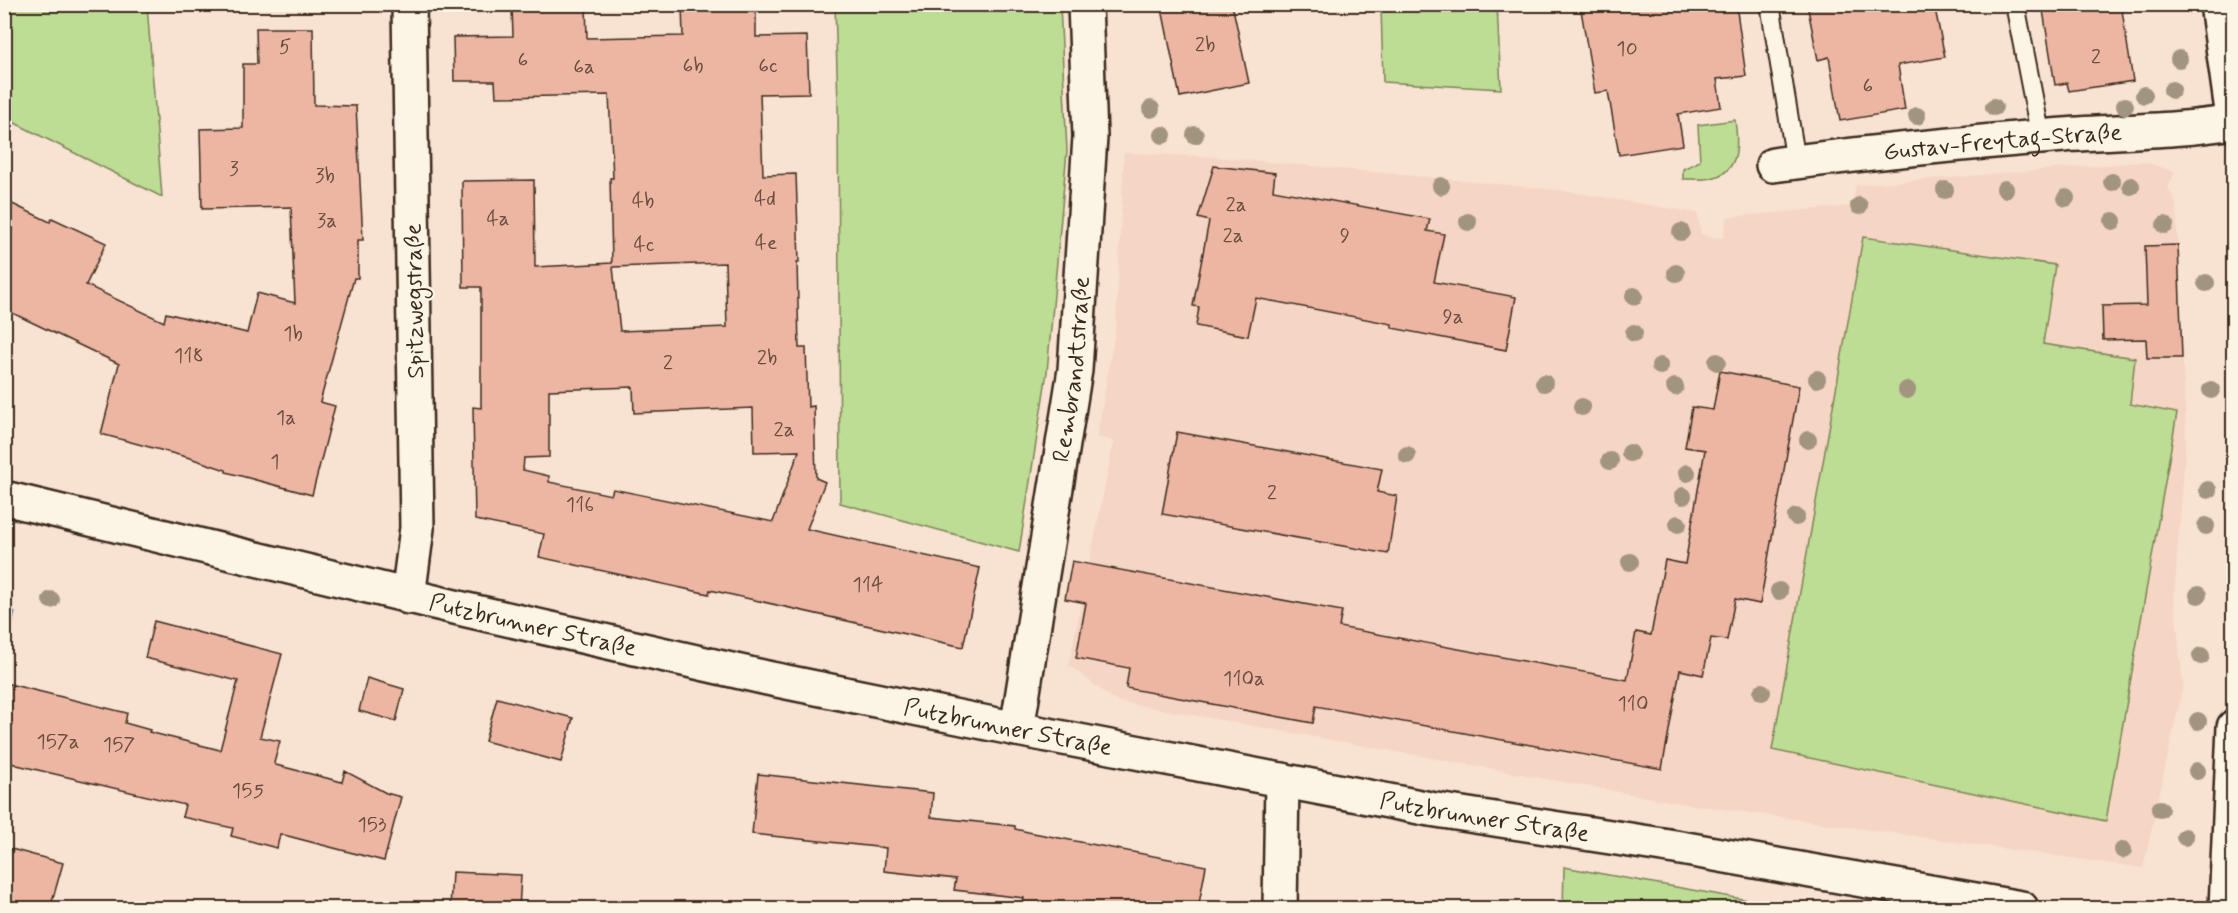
<svg xmlns="http://www.w3.org/2000/svg" width="2238" height="913" font-family="Mynerve,sans-serif">
<rect width="100%" height="100%" fill="#f8e2d1"/>
<filter id="ink" filterUnits="userSpaceOnUse"><feTurbulence type="fractalNoise" baseFrequency=".0167" numOctaves="2"/><feDisplacementMap in="SourceGraphic" scale="12" xChannelSelector="R" yChannelSelector="G"/><feConvolveMatrix kernelMatrix="1 2 1 2 8 2 1 2 1" color-interpolation-filters="sRGB"/></filter>
<g filter="url(#ink)">
<path fill="#f5d5c3" d="M 1124,153 L 1216,157 L 1558,190 L 1697,213 L 1701,234 L 1711,238 L 1723,238 L 1728,217 L 1852,206 L 1856,185 L 2144,162 L 2175,172 L 2168,187 L 2176,204 L 2186,436 L 2174,598 L 2183,686 L 2143,868 L 1681,803 L 1116,701 L 1069,665 L 1114,441 L 1097,437 L 1116,327 Z"/>
<path fill="#bddc94" stroke="#7c8359" stroke-width="1.5" d="M 4,5 L 147,5 L 162,197 L 5,118 Z
M 835,5 L 1060,5 L 1067,151 L 1047,372 L 1019,552 L 840,503 L 838,104 Z
M 1381,5 L 1497,5 L 1501,89 L 1383,82 Z
M 1735,120 C 1738,142 1741,172 1711,178 C 1702,180 1692,179 1683,179 L 1683,169 L 1700,161 L 1698,125 Z
M 1863,237 L 2055,265 L 2043,344 L 2135,358 L 2130,404 L 2177,413 L 2106,821 L 1772,750 Z
M 1564,867 L 1792,908 L 1563,908 Z"/>
<path fill="#9acff8" stroke="#748da1" stroke-width="1.5" d="M 5,609 L 15,612 L 5,653 L 4,609 Z"/>
<path fill="#edb6a2" stroke="#3b2a1e" stroke-width="1.5" fill-rule="evenodd" d="M 756,4 L 756,37 L 807,36 L 809,93 L 760,94 L 763,175 L 796,174 L 799,262 L 797,262 L 799,348 L 806,348 L 808,407 L 814,406 L 816,478 L 825,482 L 807,529 L 980,568 L 963,647 L 710,590 L 709,594 L 539,557 L 544,534 L 475,520 L 473,407 L 481,408 L 481,287 L 463,287 L 462,181 L 534,180 L 535,267 L 612,263 L 610,178 L 613,178 L 609,95 L 496,97 L 495,81 L 454,81 L 453,37 L 513,36 L 512,7 L 586,5 L 587,38 L 683,36 L 682,5 ZM 725,263 L 727,327 L 620,331 L 613,267 ZM 633,387 L 634,413 L 753,408 L 754,452 L 799,451 L 773,522 L 613,489 L 611,495 L 549,482 L 549,476 L 523,470 L 524,458 L 549,457 L 549,390 Z
M 1161,4 L 1232,4 L 1249,83 L 1180,97 Z
M 1580,4 L 1736,4 L 1746,76 L 1717,79 L 1721,107 L 1678,114 L 1683,145 L 1619,155 L 1608,91 L 1595,93 Z
M 1807,4 L 1934,4 L 1945,57 L 1898,65 L 1905,110 L 1840,121 L 1829,57 L 1818,60 Z
M 2042,4 L 2121,4 L 2133,81 L 2069,91 L 2067,83 L 2055,85 Z
M 256,28 L 313,28 L 314,105 L 356,106 L 363,240 L 358,240 L 358,278 L 354,278 L 320,402 L 335,406 L 312,495 L 226,472 L 226,470 L 190,458 L 101,434 L 119,364 L 4,309 L 4,200 L 50,222 L 52,218 L 106,243 L 86,285 L 164,322 L 166,313 L 247,333 L 257,293 L 295,303 L 291,207 L 202,209 L 200,129 L 243,128 L 243,64 L 257,64 Z
M 1214,166 L 1275,173 L 1273,190 L 1430,219 L 1427,231 L 1444,234 L 1434,282 L 1516,297 L 1506,350 L 1392,328 L 1392,324 L 1256,298 L 1248,336 L 1196,326 L 1199,307 L 1193,306 L 1209,221 L 1198,218 Z
M 2178,245 L 2182,358 L 2147,358 L 2146,339 L 2103,340 L 2102,306 L 2147,305 L 2145,246 Z
M 1720,371 L 1799,386 L 1760,604 L 1735,599 L 1727,640 L 1711,638 L 1703,675 L 1680,670 L 1662,769 L 1316,706 L 1313,723 L 1126,688 L 1129,668 L 1076,658 L 1086,603 L 1065,599 L 1072,561 L 1342,611 L 1339,627 L 1627,680 L 1636,632 L 1651,635 L 1665,560 L 1685,564 L 1705,450 L 1685,447 L 1692,407 L 1713,410 Z
M 1177,432 L 1382,469 L 1377,492 L 1397,496 L 1388,554 L 1162,514 Z
M 154,621 L 282,654 L 260,737 L 280,741 L 274,763 L 276,765 L 342,782 L 345,771 L 386,793 L 401,797 L 384,861 L 280,834 L 277,848 L 231,836 L 233,828 L 182,817 L 185,805 L 17,765 L 4,760 L 4,705 L 9,684 L 127,713 L 125,723 L 150,730 L 149,732 L 220,750 L 238,681 L 145,658 Z
M 367,678 L 404,689 L 396,721 L 359,711 Z
M 497,698 L 573,718 L 561,762 L 485,741 Z
M 758,774 L 933,793 L 931,817 L 1015,826 L 1015,829 L 1028,832 L 1206,866 L 1198,909 L 1022,909 L 1024,898 L 954,890 L 956,879 L 884,871 L 886,848 L 752,834 Z
M 4,847 L 63,863 L 50,909 L 4,909 Z
M 452,872 L 521,875 L 519,909 L 450,909 Z"/>
<g fill="none" stroke-linecap="round" stroke-linejoin="round">
<defs>
<path id="lane" d="M 1770,4 L 1796,162
M 2015,4 L 2041,138"/>
<g id="street">
<path d="M 2217,4 L 2234,125"/>
<path id="s1" d="M 1773,165 C 1869,152 1967,143 2064,135 C 2120,131 2178,131 2233,122"/>
<path d="M 408,597 L 417,528 L 409,4"/>
<path id="s2" d="M 1017,729 L 1075,370 L 1090,137 L 1085,4"/>
<path d="M 1280,908 L 1282,780"/>
<path d="M 2226,908 L 2234,727"/>
</g>
<g id="secondary">
<path id="s3" d="M 4,498 L 467,610 L 767,678 L 1017,729 L 1430,809 L 1675,847 L 2021,908"/>
</g>
</defs>
<use href="#lane" stroke="#3b2a1e" stroke-width="22"/>
<use href="#street" stroke="#3b2a1e" stroke-width="38"/>
<use href="#secondary" stroke="#3b2a1e" stroke-width="38"/>
<use href="#lane" stroke="#fcf5e5" stroke-width="18"/>
<use href="#street" stroke="#fcf5e5" stroke-width="33"/>
<use href="#secondary" stroke="#fcf5e5" stroke-width="33"/>
</g>
<g fill="#a2957f">
<circle cx="2179" cy="59" r="9"/>
<circle cx="2172" cy="90" r="9"/>
<circle cx="2144" cy="95" r="9"/>
<circle cx="2125" cy="106" r="9"/>
<circle cx="1994" cy="107" r="9"/>
<circle cx="1151" cy="109" r="9"/>
<circle cx="1917" cy="116" r="9"/>
<circle cx="1163" cy="135" r="9"/>
<circle cx="1195" cy="135" r="9"/>
<circle cx="2112" cy="182" r="9"/>
<circle cx="1441" cy="186" r="9"/>
<circle cx="2131" cy="186" r="9"/>
<circle cx="2005" cy="189" r="9"/>
<circle cx="1945" cy="190" r="9"/>
<circle cx="2066" cy="198" r="9"/>
<circle cx="1859" cy="206" r="9"/>
<circle cx="2113" cy="221" r="9"/>
<circle cx="1468" cy="222" r="9"/>
<circle cx="2165" cy="225" r="9"/>
<circle cx="1681" cy="232" r="9"/>
<circle cx="1676" cy="273" r="9"/>
<circle cx="2206" cy="283" r="9"/>
<circle cx="1634" cy="296" r="9"/>
<circle cx="1634" cy="333" r="9"/>
<circle cx="1717" cy="362" r="9"/>
<circle cx="1660" cy="366" r="9"/>
<circle cx="1817" cy="379" r="9"/>
<circle cx="1544" cy="383" r="9"/>
<circle cx="1675" cy="387" r="9"/>
<circle cx="1907" cy="390" r="9"/>
<circle cx="2211" cy="390" r="9"/>
<circle cx="1582" cy="407" r="9"/>
<circle cx="1808" cy="440" r="9"/>
<circle cx="1630" cy="453" r="9"/>
<circle cx="1407" cy="455" r="9"/>
<circle cx="1610" cy="461" r="9"/>
<circle cx="1687" cy="473" r="9"/>
<circle cx="2208" cy="490" r="9"/>
<circle cx="1683" cy="496" r="9"/>
<circle cx="1796" cy="517" r="9"/>
<circle cx="1678" cy="524" r="9"/>
<circle cx="2206" cy="526" r="9"/>
<circle cx="1630" cy="562" r="9"/>
<circle cx="1779" cy="591" r="9"/>
<circle cx="2198" cy="595" r="9"/>
<circle cx="51" cy="600" r="9"/>
<circle cx="2201" cy="656" r="9"/>
<circle cx="1762" cy="692" r="9"/>
<circle cx="2198" cy="721" r="9"/>
<circle cx="2197" cy="771" r="9"/>
<circle cx="2160" cy="809" r="9"/>
<circle cx="2185" cy="837" r="9"/>
<circle cx="2123" cy="850" r="9"/>
</g>
</g>
<g text-anchor="middle" stroke-width="5" stroke-linejoin="round" paint-order="stroke">
<g font-size="21" fill="#684d3f">
<text x="1205" y="51">2b</text>
<text x="285" y="53">5</text>
<text x="1627" y="55">10</text>
<text x="2096" y="63">2</text>
<text x="523" y="66">6</text>
<text x="693" y="72">6b</text>
<text x="768" y="72">6c</text>
<text x="584" y="73">6a</text>
<text x="1868" y="92">6</text>
<text x="234" y="175">3</text>
<text x="325" y="182">3b</text>
<text x="765" y="205">4d</text>
<text x="643" y="207">4b</text>
<text x="1236" y="211">2a</text>
<text x="498" y="225">4a</text>
<text x="327" y="227">3a</text>
<text x="1233" y="242">2a</text>
<text x="1345" y="242">9</text>
<text x="766" y="249">4e</text>
<text x="644" y="251">4c</text>
<text x="1453" y="323">9a</text>
<text x="293" y="340">1b</text>
<text x="189" y="362">118</text>
<text x="767" y="364">2b</text>
<text x="668" y="369">2</text>
<text x="286" y="424">1a</text>
<text x="784" y="436">2a</text>
<text x="275" y="468">1</text>
<text x="1272" y="499">2</text>
<text x="580" y="511">116</text>
<text x="868" y="591">114</text>
<text x="1244" y="685">110a</text>
<text x="1633" y="710">110</text>
<text x="58" y="748">157a</text>
<text x="119" y="751">157</text>
<text x="248" y="797">155</text>
<text x="372" y="831">153</text>
</g>
<g font-size="24" fill="#3b2a1e" stroke="#fcf5e5">
<text dy="8" stroke="none"><textPath href="#s1" startOffset="231">Gustav-Freytag-Straße</textPath></text>
<text transform="translate(414 301) rotate(-91)" y="8">Spitzwegstraße</text>
<text dy="8" stroke="none"><textPath href="#s2" startOffset="364">Rembrandtstraße</textPath></text>
<text dy="8" stroke="none"><textPath href="#s3" startOffset="544">Putzbrunner Straße</textPath></text>
<text dy="8" stroke="none"><textPath href="#s3" startOffset="1030">Putzbrunner Straße</textPath></text>
<text dy="8" stroke="none"><textPath href="#s3" startOffset="1515">Putzbrunner Straße</textPath></text>
</g>
</g>
<rect width="2238" height="913" fill="none" stroke="#fcf5e5" stroke-width="24"/>
<rect x="12" y="12" width="2214" height="889" fill="none" stroke="#3b2a1e" stroke-width="2" filter="url(#ink)"/>
</svg>
